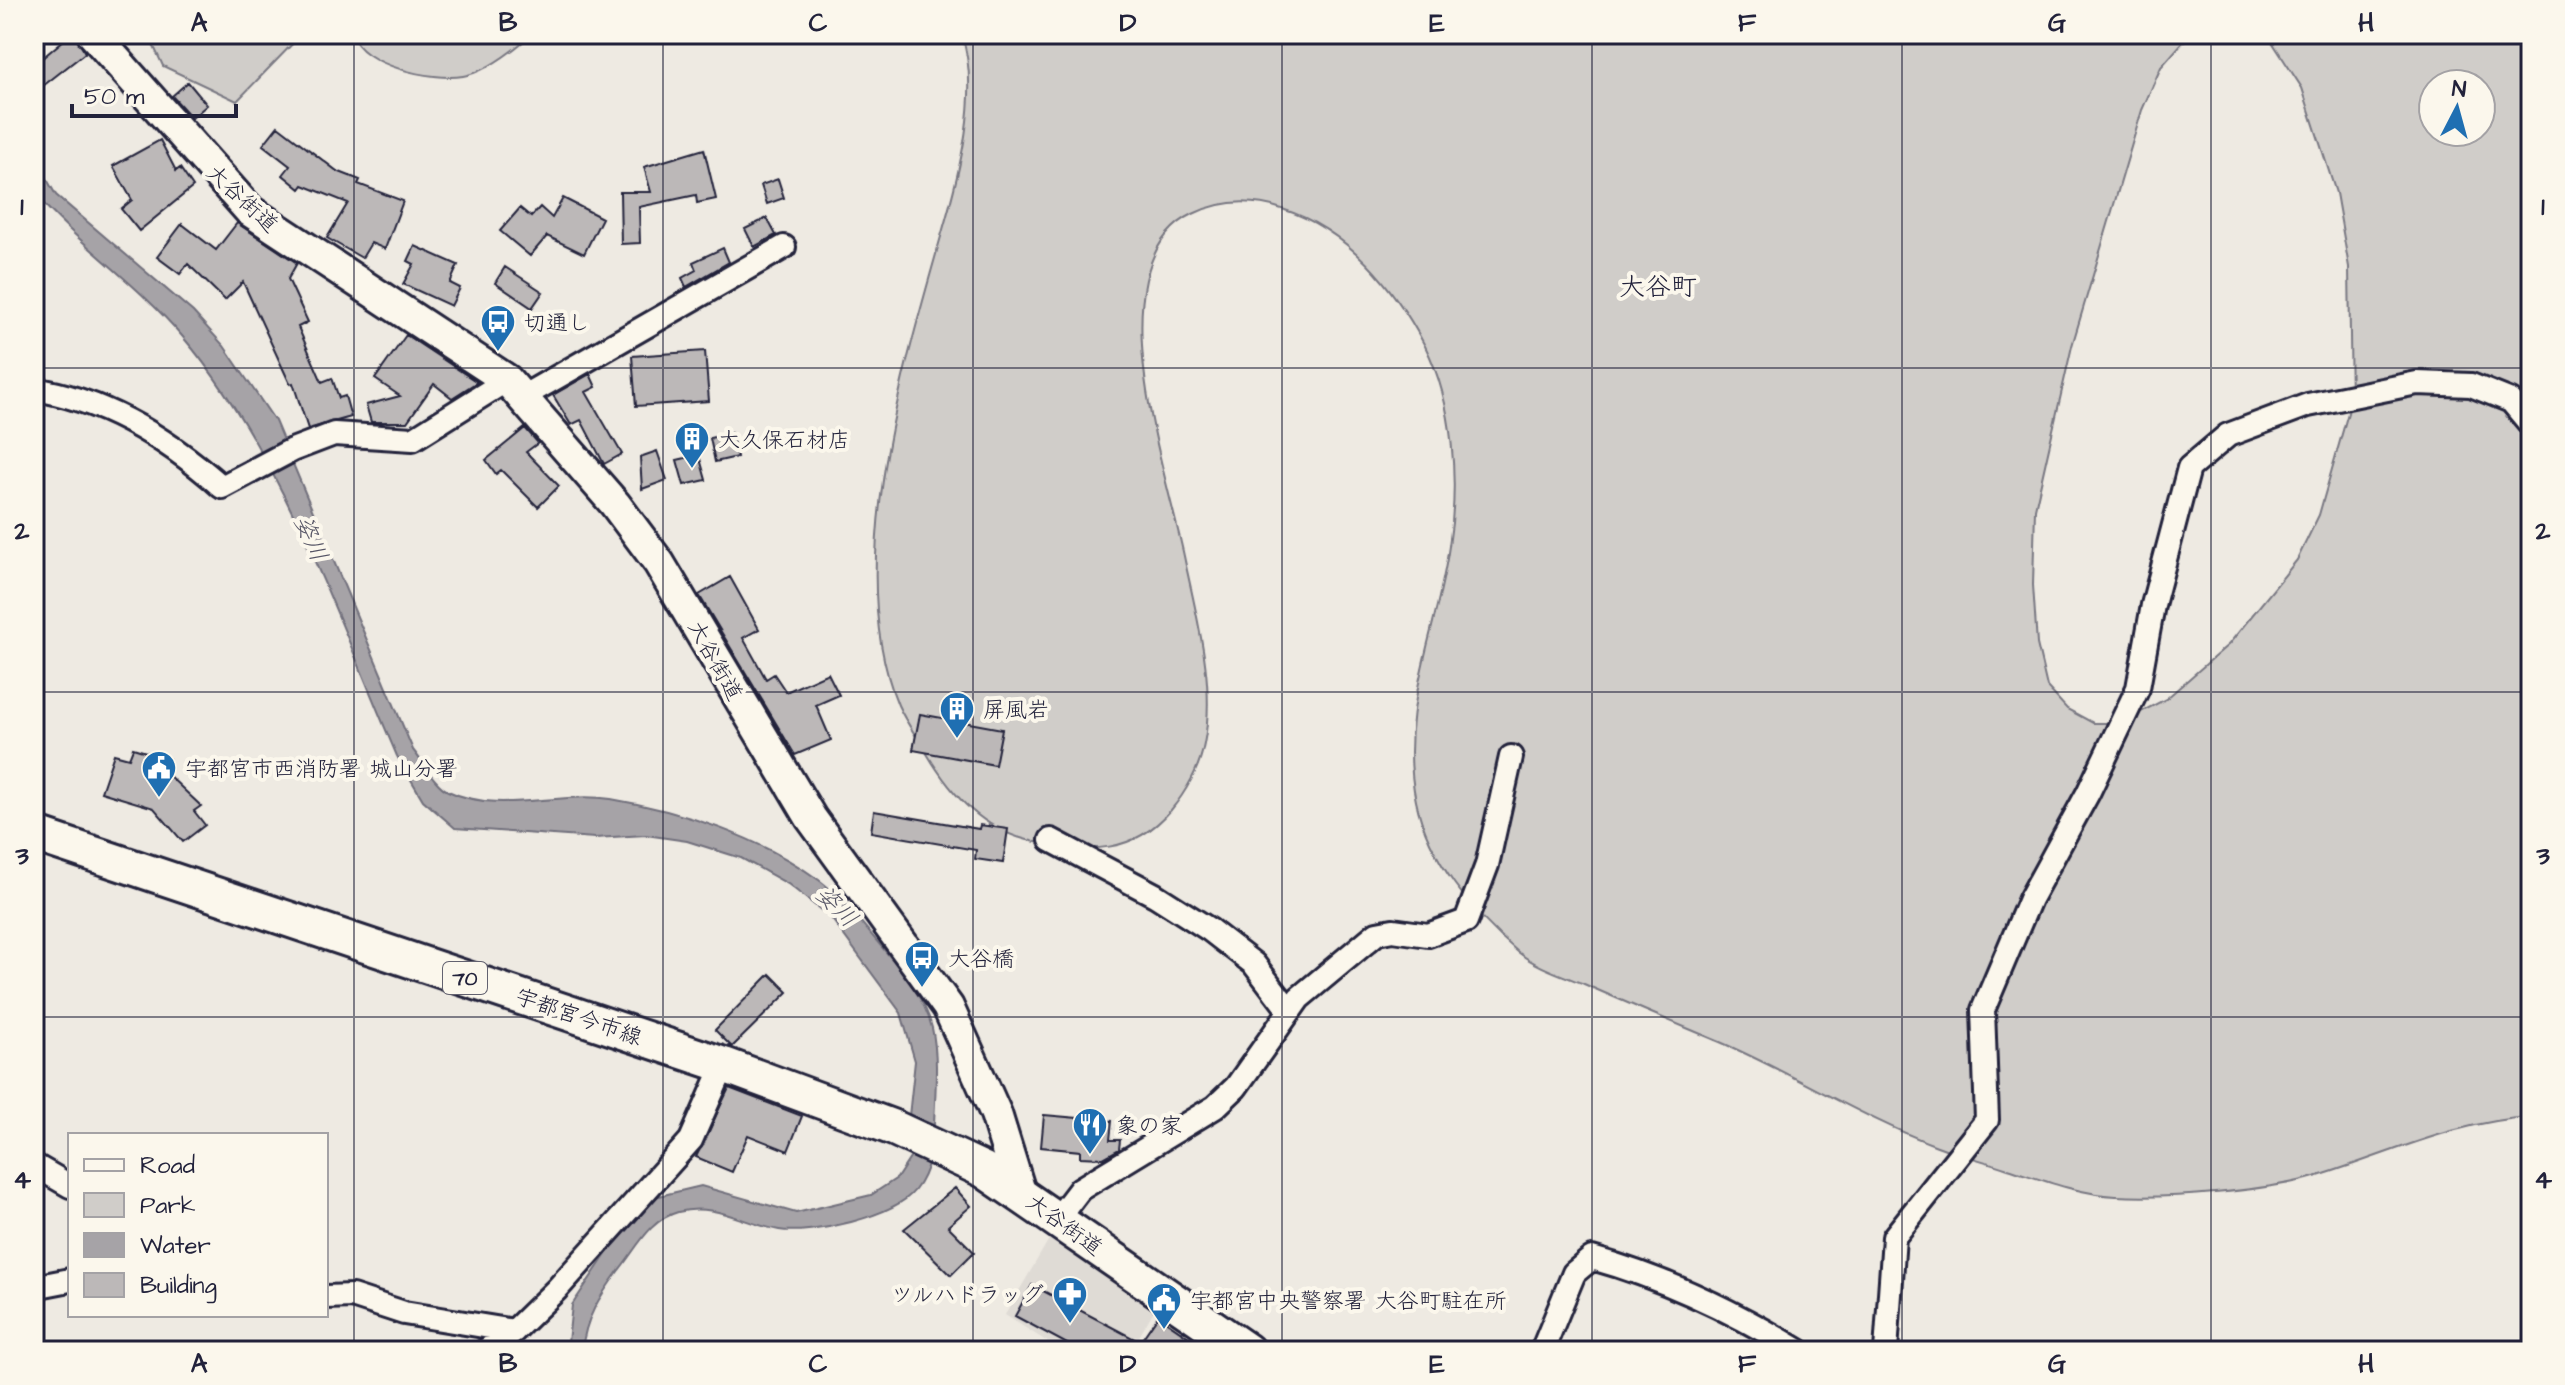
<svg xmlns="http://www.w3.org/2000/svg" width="2565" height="1385" font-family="'Architects Daughter','Klee One',sans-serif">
<rect width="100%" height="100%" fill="#eeeae2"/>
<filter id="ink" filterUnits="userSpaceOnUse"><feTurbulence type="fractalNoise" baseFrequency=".0125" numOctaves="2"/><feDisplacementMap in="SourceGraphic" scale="16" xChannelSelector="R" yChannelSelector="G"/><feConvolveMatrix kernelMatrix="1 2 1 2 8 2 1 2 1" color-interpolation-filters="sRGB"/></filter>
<g filter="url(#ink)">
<path fill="#dfdbd5" d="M 1052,1234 L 1157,1305 L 1131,1351 L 1062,1351 L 1005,1315 Z"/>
<path fill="#d0cdc9" stroke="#797882" stroke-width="2" fill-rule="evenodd" d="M 148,34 L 302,34 L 237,101 L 163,66 Z
M 352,34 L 532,34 C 514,50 487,72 463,76 C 433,81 361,66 352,34 Z
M 961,34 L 2190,34 L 2161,67 L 2142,110 L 2072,346 L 2035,509 L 2033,585 L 2037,644 L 2047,687 L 2067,709 L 2093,723 L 2120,723 L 2166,699 L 2229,644 L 2297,560 L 2319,515 L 2351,402 L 2349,267 L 2336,193 L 2302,88 L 2267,34 L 2531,34 L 2531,1117 C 2456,1121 2389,1154 2318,1176 C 2268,1191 2168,1199 2116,1196 C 2079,1194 2043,1180 2008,1169 C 1985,1161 1960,1155 1937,1146 C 1863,1118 1794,1074 1720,1042 C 1675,1023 1629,1004 1584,984 C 1562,975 1536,967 1518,952 C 1473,914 1428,859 1416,801 C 1397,712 1437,633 1449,546 C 1459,484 1454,404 1425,346 C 1395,288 1347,229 1282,209 C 1252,199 1222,200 1193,214 C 1091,263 1169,479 1185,561 C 1197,618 1216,686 1204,744 C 1200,767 1186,792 1171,810 C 1133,855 1090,852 1036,842 C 984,832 952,796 926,752 C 917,737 905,721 898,705 C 842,569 904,368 942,233 C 958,178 982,89 961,34 ZM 2433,84 L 2481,84 L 2481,132 L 2433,132 Z"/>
<path fill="#a6a3a7" stroke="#716f7c" stroke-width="2" d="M 34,157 L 56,195 L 193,312 L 224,346 L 275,421 L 413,750 C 423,762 435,785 448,791 C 498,815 558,791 611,799 C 682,811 760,837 819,880 C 842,897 862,924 881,946 C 901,969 925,998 932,1028 C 939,1059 935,1094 934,1125 L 909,1116 L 915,1061 L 901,1013 L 831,918 L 788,884 L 741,858 L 687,841 L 646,835 L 595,838 L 455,828 L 423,800 L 397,756 C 337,618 280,450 182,336 C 137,283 79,245 34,193 Z
M 914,1152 L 930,1157 C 927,1169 923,1180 915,1190 C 894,1217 811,1235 779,1230 C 744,1224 714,1202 678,1212 C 649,1220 637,1248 619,1270 C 600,1296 585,1318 582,1351 L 567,1351 L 572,1305 L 611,1247 L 655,1197 L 701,1186 L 796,1213 L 871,1195 L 897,1178 Z"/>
<path fill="#bcb8b8" stroke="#22223b" stroke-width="2" d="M 71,34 L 75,34 L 85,53 L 34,93 L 34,65 Z
M 188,82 L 207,105 L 192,118 L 172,96 Z
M 278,126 L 337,171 L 360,180 L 358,184 L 403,201 L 385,249 L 371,243 L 362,258 L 327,238 L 348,203 L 303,185 L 300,189 L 283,175 L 290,166 L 263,145 Z
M 160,140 L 176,171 L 180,168 L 193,187 L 139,231 L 121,209 L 132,200 L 113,166 Z
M 704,149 L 716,199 L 697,203 L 696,195 L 639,207 L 640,243 L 621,244 L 620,192 L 651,192 L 644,167 Z
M 778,179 L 784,198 L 767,204 L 761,185 Z
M 563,198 L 602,218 L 584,254 L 547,236 L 530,256 L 500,231 L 520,208 L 531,217 L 540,207 L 552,218 Z
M 767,218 L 776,235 L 754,247 L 745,229 Z
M 237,223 L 297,263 L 288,279 L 308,322 L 298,327 L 322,382 L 332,378 L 339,398 L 345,396 L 351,417 L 308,429 L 293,383 L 290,384 L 243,282 L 225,300 L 188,264 L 180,274 L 157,257 L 182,224 L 216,250 Z
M 415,246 L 458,265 L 450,283 L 460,288 L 451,306 L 403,284 L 414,264 L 408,261 Z
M 723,248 L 729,262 L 686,287 L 682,278 L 696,270 L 693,262 Z
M 505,267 L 543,292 L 532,308 L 495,283 Z
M 406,335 L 477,382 L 452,398 L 434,384 L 407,422 L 371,422 L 366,405 L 400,396 L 375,379 Z
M 705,351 L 709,401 L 636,406 L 632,356 Z
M 590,374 L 596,387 L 586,392 L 622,454 L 604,464 L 581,420 L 571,425 L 553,395 Z
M 525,428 L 538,443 L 526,452 L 559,486 L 538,507 L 501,470 L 496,474 L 486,460 Z
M 731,433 L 737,457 L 715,462 L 710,438 Z
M 657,451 L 667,480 L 642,489 L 640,457 Z
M 699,455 L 706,480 L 684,485 L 677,460 Z
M 730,577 L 759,629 L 743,638 L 766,679 L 774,674 L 786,692 L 828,673 L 839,695 L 816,705 L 831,740 L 795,755 L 699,595 Z
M 920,714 L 1002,729 L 995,765 L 913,750 Z
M 133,748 L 169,759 L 166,773 L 201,806 L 194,811 L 205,825 L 183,842 L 154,808 L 101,792 L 114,754 L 129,758 Z
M 874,811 L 979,829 L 980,825 L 1008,829 L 1003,863 L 975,859 L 976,850 L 871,832 Z
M 770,974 L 788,992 L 732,1047 L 715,1030 Z
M 729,1088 L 802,1116 L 788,1151 L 748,1135 L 732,1172 L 696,1157 Z
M 1044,1115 L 1112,1121 L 1110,1140 L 1120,1140 L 1119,1149 L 1103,1158 L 1080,1157 L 1080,1151 L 1041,1147 Z
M 955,1188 L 971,1206 L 948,1226 L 974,1252 L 951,1275 L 904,1229 Z
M 1032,1285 L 1140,1342 L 1158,1316 L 1209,1351 L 1080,1351 L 1015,1316 Z"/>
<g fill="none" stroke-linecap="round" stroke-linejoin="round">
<defs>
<path id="minor" d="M 34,389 C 105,400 169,440 222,487 L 292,450 L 334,434 L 413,439 L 507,380
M 524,396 L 784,247
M 1051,840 L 1155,895 L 1210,930 L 1254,964 L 1289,1010
M 34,1165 L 70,1186
M 1057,1219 L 1080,1189 L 1215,1107 L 1236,1087 L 1299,998 L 1377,933 L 1393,930 L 1428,935 L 1466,921 L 1487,865 L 1511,757
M 34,1287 L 70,1280
M 326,1297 L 352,1296 L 404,1313 L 514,1331
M 485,1351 L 514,1331 L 557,1289 L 691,1140 L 724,1065
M 1542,1351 L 1574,1273 L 1592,1258 C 1664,1278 1735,1312 1799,1351
M 1886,1351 L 1894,1237 L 1987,1120 L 1983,1010 L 2030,899 L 2088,793 L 2138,688 L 2153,605 L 2189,468 L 2228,435 L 2308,405 L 2417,383 L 2471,385 L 2511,401 L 2531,425"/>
<path id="secondary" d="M 93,34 L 250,211 L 507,380 L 615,504 L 659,563 L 811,818 L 948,1007 L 996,1114 L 1021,1195"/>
<path id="primary" d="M 34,834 L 724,1065 L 894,1128 L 984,1170 L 1247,1351"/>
</defs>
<use href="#minor" stroke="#22223b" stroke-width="28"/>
<use href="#secondary" stroke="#22223b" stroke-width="36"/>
<use href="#primary" stroke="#22223b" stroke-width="40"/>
<use href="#minor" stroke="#fbf7ec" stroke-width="22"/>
<use href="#secondary" stroke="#fbf7ec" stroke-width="30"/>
<use href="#primary" stroke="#fbf7ec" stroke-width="34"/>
</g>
</g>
<path fill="none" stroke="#22223b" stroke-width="2" stroke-opacity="0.55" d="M 354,34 L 354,1351M 663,34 L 663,1351M 973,34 L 973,1351M 1282,34 L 1282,1351M 1592,34 L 1592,1351M 1902,34 L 1902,1351M 2211,34 L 2211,1351M 34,368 L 2531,368M 34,692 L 2531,692M 34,1017 L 2531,1017"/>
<defs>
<symbol id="bus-pin" viewBox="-11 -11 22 30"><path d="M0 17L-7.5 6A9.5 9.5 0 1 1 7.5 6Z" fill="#1f6fb2" stroke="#fbf7ec"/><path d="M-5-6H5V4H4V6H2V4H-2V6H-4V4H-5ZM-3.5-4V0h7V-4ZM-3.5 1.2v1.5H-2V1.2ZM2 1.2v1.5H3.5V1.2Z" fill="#fff"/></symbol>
<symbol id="building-pin" viewBox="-11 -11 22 30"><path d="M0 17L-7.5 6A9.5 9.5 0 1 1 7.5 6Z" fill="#1f6fb2" stroke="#fbf7ec"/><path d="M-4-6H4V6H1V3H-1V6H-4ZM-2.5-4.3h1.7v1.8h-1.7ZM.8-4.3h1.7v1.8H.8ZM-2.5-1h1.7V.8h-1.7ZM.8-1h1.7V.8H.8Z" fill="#fff"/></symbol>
<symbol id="civic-pin" viewBox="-11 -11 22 30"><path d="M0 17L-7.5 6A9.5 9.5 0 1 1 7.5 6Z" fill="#1f6fb2" stroke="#fbf7ec"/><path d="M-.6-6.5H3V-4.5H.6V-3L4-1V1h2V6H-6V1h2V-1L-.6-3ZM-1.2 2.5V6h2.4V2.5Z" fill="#fff"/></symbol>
<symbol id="restaurant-pin" viewBox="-11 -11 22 30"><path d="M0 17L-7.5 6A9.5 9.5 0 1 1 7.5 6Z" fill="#1f6fb2" stroke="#fbf7ec"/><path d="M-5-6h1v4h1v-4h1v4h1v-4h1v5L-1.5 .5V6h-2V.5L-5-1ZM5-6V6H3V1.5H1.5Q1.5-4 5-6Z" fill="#fff"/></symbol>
<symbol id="pharmacy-pin" viewBox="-11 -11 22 30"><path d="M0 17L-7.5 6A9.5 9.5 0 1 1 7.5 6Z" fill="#1f6fb2" stroke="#fbf7ec"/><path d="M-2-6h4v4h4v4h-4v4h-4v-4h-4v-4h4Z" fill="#fff"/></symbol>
</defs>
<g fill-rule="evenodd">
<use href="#bus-pin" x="478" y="302" width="40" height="54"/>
<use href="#building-pin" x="672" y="419" width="40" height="54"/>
<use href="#building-pin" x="937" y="689" width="40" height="54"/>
<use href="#civic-pin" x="139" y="748" width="40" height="54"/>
<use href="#bus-pin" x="902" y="938" width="40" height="54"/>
<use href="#restaurant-pin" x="1070" y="1105" width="40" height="54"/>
<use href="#pharmacy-pin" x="1050" y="1274" width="40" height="54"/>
<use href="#civic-pin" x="1144" y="1280" width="40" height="54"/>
</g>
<g text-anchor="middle" stroke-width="8" stroke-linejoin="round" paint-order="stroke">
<rect fill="#fbf7ec" stroke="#636270" stroke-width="2" x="443" y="962" width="44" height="32" rx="6"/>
<g font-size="20" font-weight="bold" fill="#22223b">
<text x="465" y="985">70</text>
</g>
<g font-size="22" fill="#22223b" stroke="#fbf7ec">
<text transform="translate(243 198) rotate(43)" y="8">大谷街道</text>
<text transform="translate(716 660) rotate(61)" y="8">大谷街道</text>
<text transform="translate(579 1016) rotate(19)" y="8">宇都宮今市線</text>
<text transform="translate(1065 1224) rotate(36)" y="8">大谷街道</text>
</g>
<g font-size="22" fill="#22223b" stroke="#fbf7ec" text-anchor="start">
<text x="524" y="330">切通し</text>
<text x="718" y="447">大久保石材店</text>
<text x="983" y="717">屏風岩</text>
<text x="185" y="776">宇都宮市西消防署 城山分署</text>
<text x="948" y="966">大谷橋</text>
<text x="1116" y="1133">象の家</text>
<text x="1044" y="1302" text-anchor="end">ツルハドラッグ</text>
<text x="1190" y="1308">宇都宮中央警察署 大谷町駐在所</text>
</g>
<g font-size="24" font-style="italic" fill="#575666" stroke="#fbf7ec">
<text transform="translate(311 538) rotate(66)" y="8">姿川</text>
<text transform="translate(837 906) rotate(45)" y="8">姿川</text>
</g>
<g font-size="26" fill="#22223b" stroke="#fbf7ec">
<text x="1658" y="295">大谷町</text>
</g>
</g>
<rect width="2565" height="1385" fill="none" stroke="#fbf7ec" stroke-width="88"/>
<rect x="68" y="1133" width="260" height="184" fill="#fbf7ec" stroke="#a4a2a5" stroke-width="2"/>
<rect x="84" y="1159" width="40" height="12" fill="#fbf7ec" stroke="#a4a2a5" stroke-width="2"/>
<text x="140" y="1173" font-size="24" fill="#22223b">Road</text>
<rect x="84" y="1193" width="40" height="24" fill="#d0cdc9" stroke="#a4a2a5" stroke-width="2"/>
<text x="140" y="1213" font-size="24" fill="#22223b">Park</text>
<rect x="84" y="1233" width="40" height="24" fill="#a6a3a7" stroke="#a4a2a5" stroke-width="2"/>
<text x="140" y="1253" font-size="24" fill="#22223b">Water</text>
<rect x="84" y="1273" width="40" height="24" fill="#bcb8b8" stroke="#a4a2a5" stroke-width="2"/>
<text x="140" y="1293" font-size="24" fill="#22223b">Building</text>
<g transform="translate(2457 108) rotate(6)"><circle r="38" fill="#fbf7ec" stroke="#a4a2a5" stroke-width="2"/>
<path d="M0-6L14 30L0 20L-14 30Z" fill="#1f6fb2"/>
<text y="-12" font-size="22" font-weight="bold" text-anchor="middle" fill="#22223b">N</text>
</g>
<path d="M72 104v12h164v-12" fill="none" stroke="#22223b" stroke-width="4"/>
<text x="84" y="104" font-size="24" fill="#22223b" stroke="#fbf7ec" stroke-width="6" paint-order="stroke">50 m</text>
<rect x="44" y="44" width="2477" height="1297" fill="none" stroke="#22223b" stroke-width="3"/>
<g font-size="26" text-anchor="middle" font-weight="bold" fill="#22223b">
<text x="199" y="31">A</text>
<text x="508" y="31">B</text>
<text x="818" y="31">C</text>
<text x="1128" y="31">D</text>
<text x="1437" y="31">E</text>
<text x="1747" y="31">F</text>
<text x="2057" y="31">G</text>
<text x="2366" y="31">H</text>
<text x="22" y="215">1</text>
<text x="2543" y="215">1</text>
<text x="22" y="539">2</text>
<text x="2543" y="539">2</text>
<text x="22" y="864">3</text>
<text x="2543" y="864">3</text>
<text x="22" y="1188">4</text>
<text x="2543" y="1188">4</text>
<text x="199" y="1372">A</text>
<text x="508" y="1372">B</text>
<text x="818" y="1372">C</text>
<text x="1128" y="1372">D</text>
<text x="1437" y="1372">E</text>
<text x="1747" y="1372">F</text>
<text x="2057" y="1372">G</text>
<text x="2366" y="1372">H</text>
</g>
</svg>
